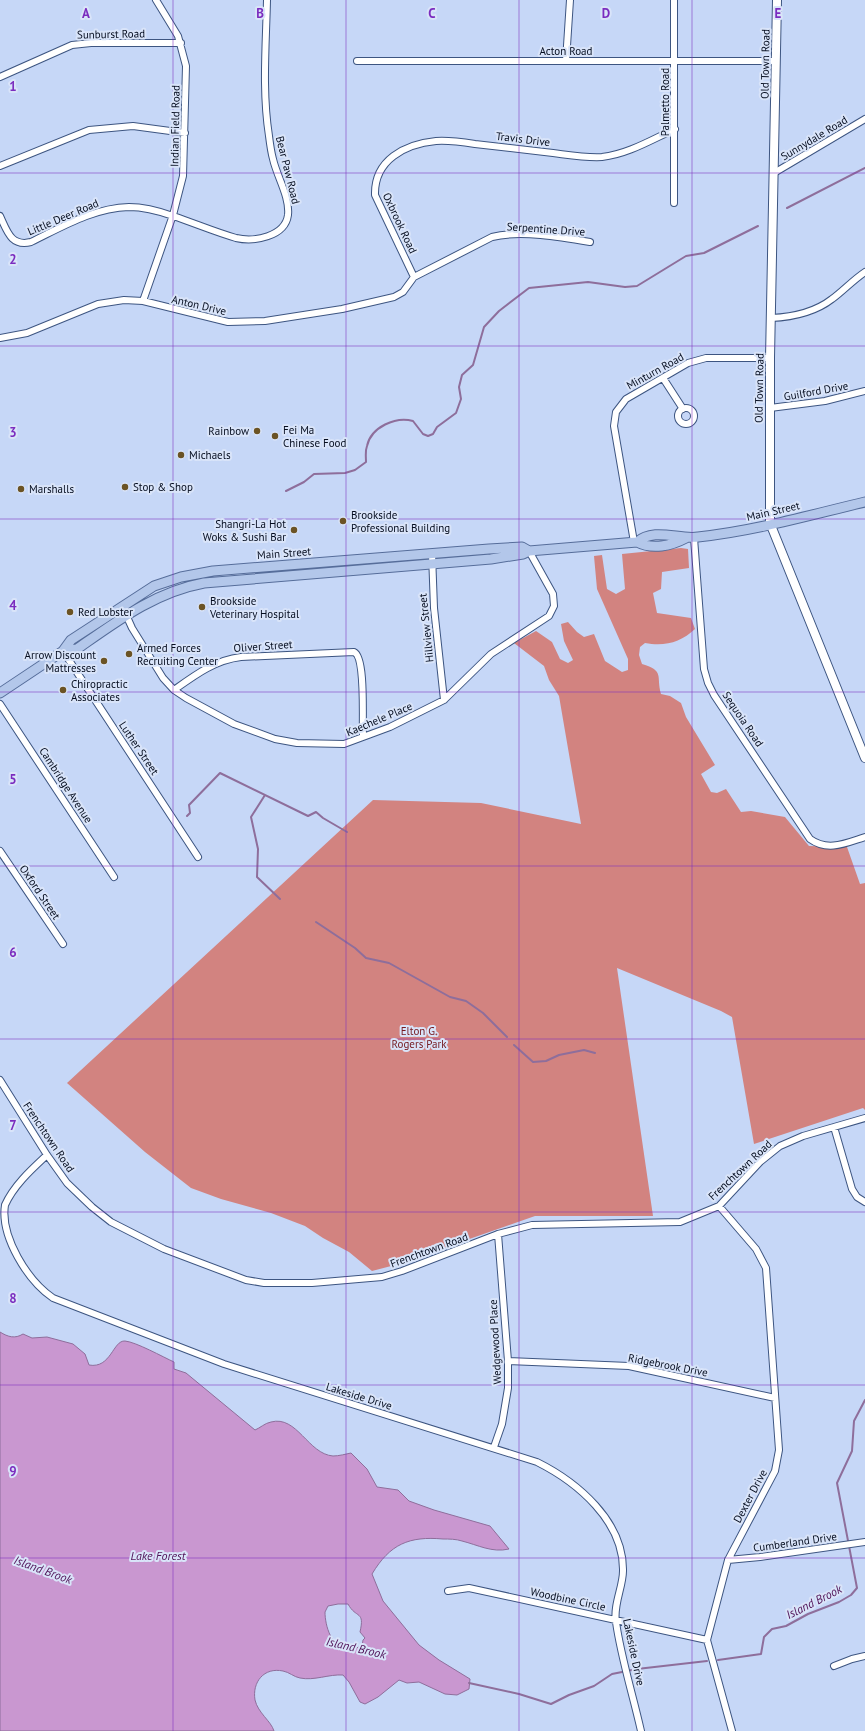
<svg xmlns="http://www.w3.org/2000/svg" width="865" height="1731" font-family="'PT Sans',sans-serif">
<rect width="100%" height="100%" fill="#c6d7f7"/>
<path fill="#d28380" d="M 681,548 L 688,549 L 689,568 L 662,572 L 661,589 L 653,593 L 657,613 L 691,618 L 695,629 C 681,642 665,647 645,643 L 640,647 L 639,655 L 642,664 C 665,671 656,676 661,694 L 670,696 L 681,703 L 686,717 L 715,765 L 701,774 L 711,792 L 717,793 L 726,789 L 741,812 L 751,811 L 785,817 L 809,846 L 847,847 L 860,884 L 865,883 L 865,1110 L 863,1108 L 754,1144 L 732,1017 L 721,1011 L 617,968 L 653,1216 L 535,1216 L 395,1265 L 372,1271 L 349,1252 L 323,1238 L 305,1226 L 271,1213 L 221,1199 L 191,1188 L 145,1152 L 67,1083 L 373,800 L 481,803 L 581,824 L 559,696 L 549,680 L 544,666 L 514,643 L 536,631 L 552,642 L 560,659 L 568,663 L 573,660 L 564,641 L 561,624 L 568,622 L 577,632 L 584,637 L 594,634 L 605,661 L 622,672 L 628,670 L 628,659 L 597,589 L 594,556 L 602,555 L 607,589 L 616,594 L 625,589 L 622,554 Z"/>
<path fill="#c997d0" stroke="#8e6e9b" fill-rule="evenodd" d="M 0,1332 C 8,1337 15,1339 23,1334 L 32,1338 L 47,1337 L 73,1344 L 85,1354 L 89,1365 C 111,1369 113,1340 125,1341 C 136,1342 163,1357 174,1362 L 174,1369 L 186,1373 L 255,1430 C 260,1428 265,1423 271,1422 C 297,1415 308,1454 333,1456 C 339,1456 346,1454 351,1453 L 367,1469 L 377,1487 L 398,1490 L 409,1501 L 434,1510 L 490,1526 L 509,1549 C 492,1553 478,1545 462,1541 C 456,1539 449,1539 443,1539 C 409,1536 390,1544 372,1574 L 383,1601 L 419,1645 L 439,1660 L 470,1679 L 469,1689 L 457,1695 L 445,1694 L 419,1682 L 407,1683 L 399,1680 L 378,1697 L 365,1704 L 360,1702 L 349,1682 L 343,1675 C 329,1674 314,1681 300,1678 C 294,1677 289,1672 283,1671 C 264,1667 252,1682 255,1700 C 258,1713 271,1721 274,1731 L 0,1731 ZM 338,1604 L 348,1604 C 356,1619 365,1610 360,1632 L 365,1638 L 363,1640 L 362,1646 L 356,1648 L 353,1653 L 349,1648 C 331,1649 325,1625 325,1612 L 328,1606 Z"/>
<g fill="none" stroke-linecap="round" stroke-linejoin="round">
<path stroke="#8e6e9b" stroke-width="2" d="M 787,208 L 865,168
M 286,491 L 304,482 L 314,474 L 345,473 L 355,470 L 366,462 C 366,457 365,451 367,446 C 371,427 396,416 413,421 L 423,434 L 428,436 L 433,434 L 437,427 L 456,413 L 461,399 L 459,387 L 462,375 L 473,365 L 484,327 L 499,311 L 529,288 L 588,282 L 625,287 L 637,286 L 686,256 L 704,253 L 758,226
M 265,795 L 251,817 L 258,849 L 257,877 L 280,899
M 187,816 L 190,813 L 189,805 L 220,773 L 308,816 L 316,812 L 323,818 L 347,832
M 316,922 L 355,948 L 366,958 L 389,963 L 450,997 L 466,1001 L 483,1013 L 507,1037
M 514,1045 L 533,1062 L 546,1061 L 559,1055 L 584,1050 L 595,1053
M 718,1660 L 761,1654 L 764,1637 L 772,1629 L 786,1626 L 808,1614 L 839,1602 L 851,1595 L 857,1588 L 837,1483 L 852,1451 L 854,1421 L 865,1400
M 469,1683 L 519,1694 L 551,1704 L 569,1695 L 594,1686 L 612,1674 L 637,1669 L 707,1661"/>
<defs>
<path id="minor" d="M 357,61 L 776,61
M 566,61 L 570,0
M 0,77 L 72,45 L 91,43 L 181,43
M 0,166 L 89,130 L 133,126 L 185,133
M 774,173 L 865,119
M 674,203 L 674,0
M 0,216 C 7,231 11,247 31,242 C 62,227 93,208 129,207 C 144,207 159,211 173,216 C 194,223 215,232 236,238 C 254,242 285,237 288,215 C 290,197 277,177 273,159 C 271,152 270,144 269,136 C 262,91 266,45 267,0
M 414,277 L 375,195 C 374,160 405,144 436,141 C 448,140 462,142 475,144 C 501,147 527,150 553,153 C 569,155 586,158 602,157 C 628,154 651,140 675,129
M 143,301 L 173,215 L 183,176 L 186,66 L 178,36 L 156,0
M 771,318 C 793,317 814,313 832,299 C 843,291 853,280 865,272
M 0,338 L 27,333 L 98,304 L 124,300 L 143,301 L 228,322 L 265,321 L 342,309 L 394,297 L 403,292 L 414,277 L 492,237 C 520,230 561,237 590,242
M 663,378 L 683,409
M 770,408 L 825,401 L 865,391
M678 416a8 8 0 1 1 16 0a8 8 0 1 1-16 0Z
M 694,538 L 704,669 L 708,683 L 714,695 L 810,839 C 828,852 846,843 865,837
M 634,542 L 614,426 L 616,412 L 626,399 L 688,363 L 706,358 L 770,358
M 432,554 L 434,608 L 444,700
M 122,606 L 132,628 L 163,678 L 174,690 L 186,698 L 234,724 L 275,739 L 297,743 L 344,744 L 390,727 L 444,700 L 491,654 L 549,616 L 554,606 L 553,594 L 529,551
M 63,651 L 198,857
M 174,690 C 195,675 215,660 241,657 L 354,652 C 366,657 362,721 363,736
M 0,704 L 114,877
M 0,851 L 63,944
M 0,1080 L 47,1155 L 67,1183 L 92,1207 L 111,1222 L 164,1249 L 246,1280 L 264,1283 L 312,1283 L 382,1277 L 402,1271 L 498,1234 L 532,1225 L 680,1222 L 719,1206 L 760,1162 L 780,1146 L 803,1136 L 865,1118
M 834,1127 L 852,1189 L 857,1197 L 865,1202
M 47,1155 C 32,1169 14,1185 5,1205 C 0,1237 28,1281 53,1298 L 224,1364 L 537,1462 C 577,1482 624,1521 623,1571 C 623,1587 613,1605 616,1622 C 621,1658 633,1695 641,1731
M 719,1206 L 756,1249 L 766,1268 L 779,1450 L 775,1471 L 728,1560 L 707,1640 L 732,1731
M 508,1361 L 629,1366 L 775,1398
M 494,1447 L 502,1424 L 508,1388 L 508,1361 L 498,1234
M 728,1560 L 760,1557 L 865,1542
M 448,1591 L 469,1588 L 707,1640
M 834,1666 L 852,1659 L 865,1656"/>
<path id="secondary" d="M 777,0 L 770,358 L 770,523 L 865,758"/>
<path id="primary" d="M 637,542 C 654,527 679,540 698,537 C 755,531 810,515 865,502
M 63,651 L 77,649 C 117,621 155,592 204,583 L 491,559 L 523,554 L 529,551 L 637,542 C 652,550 671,546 686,538
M 0,693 L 63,651 L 71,640 L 154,586 L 181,577 L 213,571 L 489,549 L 522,547 L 529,551"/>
</defs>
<use href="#minor" stroke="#3d5581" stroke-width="8"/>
<use href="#secondary" stroke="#3d5581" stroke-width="10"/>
<use href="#primary" stroke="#566d9a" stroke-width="11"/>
<use href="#minor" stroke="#fff" stroke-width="6"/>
<use href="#secondary" stroke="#fff" stroke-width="8"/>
<use href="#primary" stroke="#b3c7ea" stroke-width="9"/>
</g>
<path fill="none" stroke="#7b2cbf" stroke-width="1" stroke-opacity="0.55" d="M 173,0 L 173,1731M 346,0 L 346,1731M 519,0 L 519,1731M 692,0 L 692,1731M 0,173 L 865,173M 0,346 L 865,346M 0,519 L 865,519M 0,692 L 865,692M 0,866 L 865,866M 0,1039 L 865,1039M 0,1212 L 865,1212M 0,1385 L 865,1385M 0,1558 L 865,1558"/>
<g fill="#6b5324" stroke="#d9e4f9" stroke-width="1.5">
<circle cx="257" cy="431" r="4"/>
<circle cx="275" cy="436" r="4"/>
<circle cx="181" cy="455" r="4"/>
<circle cx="125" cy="487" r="4"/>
<circle cx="21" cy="489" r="4"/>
<circle cx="343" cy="521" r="4"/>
<circle cx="294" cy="530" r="4"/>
<circle cx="202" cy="607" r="4"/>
<circle cx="70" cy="612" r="4"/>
<circle cx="129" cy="654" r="4"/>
<circle cx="104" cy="661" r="4"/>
<circle cx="63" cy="690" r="4"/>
</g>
<g text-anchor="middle" stroke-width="4" stroke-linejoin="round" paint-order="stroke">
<g font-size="11" fill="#050d1f" stroke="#d9e4f9">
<text transform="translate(111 34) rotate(-1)" y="4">Sunburst Road</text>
<text x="566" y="55">Acton Road</text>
<text transform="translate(765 64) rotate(-89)" y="4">Old Town Road</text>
<text transform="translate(665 102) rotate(-90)" y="4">Palmetto Road</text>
<text transform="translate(175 126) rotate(-89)" y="4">Indian Field Road</text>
<text transform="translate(814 138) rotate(-31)" y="4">Sunnydale Road</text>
<text transform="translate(523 139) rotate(7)" y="4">Travis Drive</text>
<text transform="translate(288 170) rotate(76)" y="4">Bear Paw Road</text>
<text transform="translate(63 217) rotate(-23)" y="4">Little Deer Road</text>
<text transform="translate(400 223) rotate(65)" y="4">Oxbrook Road</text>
<text transform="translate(546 229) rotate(4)" y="4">Serpentine Drive</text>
<text transform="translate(199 305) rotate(13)" y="4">Anton Drive</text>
<text transform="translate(655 371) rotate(-29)" y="4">Minturn Road</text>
<text transform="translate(759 388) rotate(-89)" y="4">Old Town Road</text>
<text transform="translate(816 391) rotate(-10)" y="4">Guilford Drive</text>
<text transform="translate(773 511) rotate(-13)" y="4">Main Street</text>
<text transform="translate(284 553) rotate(-4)" y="4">Main Street</text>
<text transform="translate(426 628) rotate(-96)" y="4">Hillview Street</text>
<text transform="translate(263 646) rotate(-4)" y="4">Oliver Street</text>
<text transform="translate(379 719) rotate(-23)" y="4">Kaechele Place</text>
<text transform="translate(743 719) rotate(56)" y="4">Sequoia Road</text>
<text transform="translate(139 748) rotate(56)" y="4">Luther Street</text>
<text transform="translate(66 785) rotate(57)" y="4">Cambridge Avenue</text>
<text transform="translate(40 892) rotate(56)" y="4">Oxford Street</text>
<text transform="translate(49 1137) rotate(56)" y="4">Frenchtown Road</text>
<text transform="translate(740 1170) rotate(-43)" y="4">Frenchtown Road</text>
<text transform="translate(429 1250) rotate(-20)" y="4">Frenchtown Road</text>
<text transform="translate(495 1342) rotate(-93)" y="4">Wedgewood Place</text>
<text transform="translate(668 1365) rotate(11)" y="4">Ridgebrook Drive</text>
<text transform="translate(359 1396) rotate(17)" y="4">Lakeside Drive</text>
<text transform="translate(750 1496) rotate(-62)" y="4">Dexter Drive</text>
<text transform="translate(795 1542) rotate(-8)" y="4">Cumberland Drive</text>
<text transform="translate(568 1599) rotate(12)" y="4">Woodbine Circle</text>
<text transform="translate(634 1652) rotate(78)" y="4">Lakeside Drive</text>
</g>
<g font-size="11" fill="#050d1f" stroke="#d9e4f9" text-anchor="start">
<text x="283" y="434">Fei Ma<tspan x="283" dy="13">Chinese Food</tspan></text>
<text x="249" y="435" text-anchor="end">Rainbow</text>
<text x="189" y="459">Michaels</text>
<text x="133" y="491">Stop &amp; Shop</text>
<text x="29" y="493">Marshalls</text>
<text x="351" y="519">Brookside<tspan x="351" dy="13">Professional Building</tspan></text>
<text x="286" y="528" text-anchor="end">Shangri-La Hot<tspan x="286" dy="13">Woks &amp; Sushi Bar</tspan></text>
<text x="210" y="605">Brookside<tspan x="210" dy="13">Veterinary Hospital</tspan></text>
<text x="78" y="616">Red Lobster</text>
<text x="137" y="652">Armed Forces<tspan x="137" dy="13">Recruiting Center</tspan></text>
<text x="96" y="659" text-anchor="end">Arrow Discount<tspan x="96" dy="13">Mattresses</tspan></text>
<text x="71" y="688">Chiropractic<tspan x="71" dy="13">Associates</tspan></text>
</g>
<g font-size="11" fill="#75181e" stroke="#d9e4f9">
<text x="419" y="1035">Elton G.<tspan x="419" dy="13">Rogers Park</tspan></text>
</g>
<g font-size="12" font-style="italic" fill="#501358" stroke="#d9e4f9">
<text x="158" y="1560">Lake Forest</text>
<text transform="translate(43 1570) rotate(20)" y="4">Island Brook</text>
<text transform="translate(814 1602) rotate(-27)" y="4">Island Brook</text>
<text transform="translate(356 1648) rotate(13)" y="4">Island Brook</text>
</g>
</g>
<g font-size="13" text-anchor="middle" font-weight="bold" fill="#7b2cbf" stroke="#d9e4f9" stroke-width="4" stroke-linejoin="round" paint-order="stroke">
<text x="86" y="18">A</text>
<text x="260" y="18">B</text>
<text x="432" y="18">C</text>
<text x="606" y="18">D</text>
<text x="778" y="18">E</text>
<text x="13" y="91">1</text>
<text x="13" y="264">2</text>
<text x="13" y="437">3</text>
<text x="13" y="610">4</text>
<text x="13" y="784">5</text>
<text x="13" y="957">6</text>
<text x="13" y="1130">7</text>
<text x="13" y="1303">8</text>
<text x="13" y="1476">9</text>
</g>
</svg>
